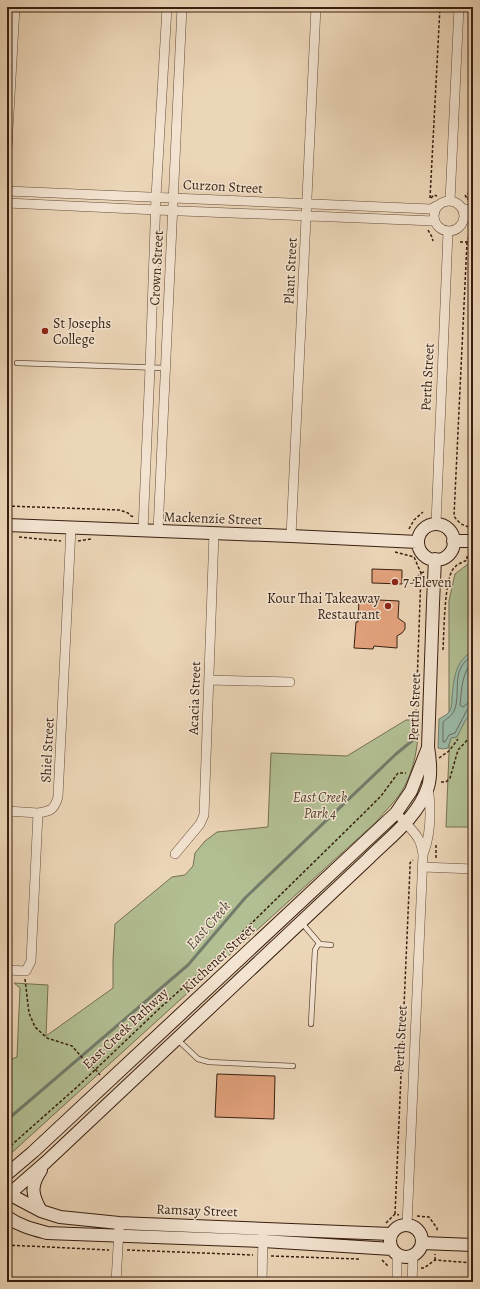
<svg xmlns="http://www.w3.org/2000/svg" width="480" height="1289" font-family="Alegreya,serif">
<rect width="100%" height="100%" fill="#ecd6b8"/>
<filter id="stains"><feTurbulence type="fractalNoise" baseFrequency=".005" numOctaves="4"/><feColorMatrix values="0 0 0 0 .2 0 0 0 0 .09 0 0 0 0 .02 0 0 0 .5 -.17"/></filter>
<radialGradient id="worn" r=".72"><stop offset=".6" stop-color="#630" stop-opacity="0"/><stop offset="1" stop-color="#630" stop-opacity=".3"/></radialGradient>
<path fill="#b2bf93" stroke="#756f52" d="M 473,563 L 473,827 L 446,827 L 449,753 L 449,601 L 455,574 L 468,564 Z
M 406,720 L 419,720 C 418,746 415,769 402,791 C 395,802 384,812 376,822 L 7,1157 L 7,1061 L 17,1057 L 20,988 L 14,983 L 48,985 L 46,1036 L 113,988 L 113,960 L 115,924 L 172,877 L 185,875 L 193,866 L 195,853 L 205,841 L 217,832 L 268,827 L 271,753 L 347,756 Z"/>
<path fill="#9abaa8" stroke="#737c6b" d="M 473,651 L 473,711 L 465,721 L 457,737 L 451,738 L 448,748 L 443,749 L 438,748 L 439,719 C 442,717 447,715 449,712 C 452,708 452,702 452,697 C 454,678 455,661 473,651 Z"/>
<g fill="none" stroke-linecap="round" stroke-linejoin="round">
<path stroke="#696c5c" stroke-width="1" d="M 473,656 C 449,668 462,693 454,711 C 451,717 447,718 443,722 L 443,742 L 445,742 L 449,735 L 455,733 L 467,710 L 473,708
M 473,661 C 461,674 462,689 460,705 L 463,707 L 468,703 L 473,703"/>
<path stroke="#737c6b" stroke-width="3" d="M 7,1120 L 188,965 L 245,898 L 396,754 L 418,736"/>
</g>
<path fill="#e3a27d" stroke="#381f10" d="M 372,569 L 402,570 L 402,584 L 372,583 Z
M 359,599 L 399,601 L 398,618 L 405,623 L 405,629 L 402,633 L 397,636 L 397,648 L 374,646 L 373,649 L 354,648 L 356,622 L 358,622 Z
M 217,1074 L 275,1076 L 274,1119 L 215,1117 Z"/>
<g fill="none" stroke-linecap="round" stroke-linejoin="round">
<defs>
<path id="lane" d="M 17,363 L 165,368
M 302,923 L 319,943 L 315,950 L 311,1024
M 319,944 L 331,945
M 178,1040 L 198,1059 L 209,1062 L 293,1066"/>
<path id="street" d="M 7,149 L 15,7
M 7,191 L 431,209 L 436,206
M434 216a15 15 0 1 1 30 0a15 15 0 1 1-30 0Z
M 450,201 L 459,7
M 7,203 L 157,210 L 434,221
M 462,208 L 473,211
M 436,524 L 448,232
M 143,530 L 150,368 L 156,197 L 167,7
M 158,531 C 165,356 175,182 182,7
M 291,536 L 316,7
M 209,680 L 290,682
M 7,811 L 38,813
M 401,818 C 413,832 421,836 423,855 L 407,1225
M 424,852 C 431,832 431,807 428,786
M 175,854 L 200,824 L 204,815 L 214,533
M 423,867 L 473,869
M 7,970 L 26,971 L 31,961 L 38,813 C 51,811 54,810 58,797 L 71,528
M 116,1282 L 119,1229
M 262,1282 L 263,1235
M 397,1282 L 397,1255
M 412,1282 L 413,1256"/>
<path id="secondary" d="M418 542a18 18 0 1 1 36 0a18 18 0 1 1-36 0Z
M 7,525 L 291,536 L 418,542
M 453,541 L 473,541
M 7,1174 L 33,1152 L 396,813 L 411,791 L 427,750
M 7,1193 L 41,1211 L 60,1217 L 119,1223 L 391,1234
M 7,1196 L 46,1162 L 368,859 C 389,838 418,817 428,787 C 432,774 430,759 428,747 L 433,603 L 435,559
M 41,1211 C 32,1195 30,1186 41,1170
M 7,1217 C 20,1226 32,1229 47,1233 L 263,1241 L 392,1249
M390 1241a16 16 0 1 1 32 0a16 16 0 1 1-32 0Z
M 422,1243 L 473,1245"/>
</defs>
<use href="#lane" stroke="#654d3a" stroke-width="6"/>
<use href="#street" stroke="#654d3a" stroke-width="10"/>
<use href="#secondary" stroke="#381f10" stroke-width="14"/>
<path stroke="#381f10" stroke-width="1.5" stroke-dasharray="3 2" stroke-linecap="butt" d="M 465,195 L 468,200
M 430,198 L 440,7
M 431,198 L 434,195 L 437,196
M 468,200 L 473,108
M 428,230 L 432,237 L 433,241
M 460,242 L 467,242 L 469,236 L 472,236 L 473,229
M 467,242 L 454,516 C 459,524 465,527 473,527
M 7,506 L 120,510 L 128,513 L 131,516 L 135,517
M 167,519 L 176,519
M 409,529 L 414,520 L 423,512
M 19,537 L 61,541
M 78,541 L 91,539
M 395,552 L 414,557 L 421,573 L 413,581 L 413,583 L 407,583
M 443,650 C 444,635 444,578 454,568 C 457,564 463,562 467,560 L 467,555 L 473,555
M 418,717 L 416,713 L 421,573 L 424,572
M 439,758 L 449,751 L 458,739
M 441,782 L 446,782 L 450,778 L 458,750 L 473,734
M 436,858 L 436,843
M 25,979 L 29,1013 L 35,1027 L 47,1038 L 72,1046 L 85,1061 L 95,1069 L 100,1075
M 7,1149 L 77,1087 L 161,1007 L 214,960 L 365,812 L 381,796 L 398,773 L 406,773
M 395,1214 L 410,868 L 410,863 L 413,860
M 417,1216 L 429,1217 L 437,1228 L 437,1232
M 386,1223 L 395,1214 L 399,1215
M 7,1245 L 109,1250
M 127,1250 L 253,1255
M 271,1256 L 359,1259
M 382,1260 L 388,1266
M 435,1260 L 435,1254
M 421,1268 L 424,1268 L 435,1260 L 473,1263"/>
<use href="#lane" stroke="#f3e4d1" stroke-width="4.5"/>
<use href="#street" stroke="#f3e4d1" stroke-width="9"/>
<use href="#secondary" stroke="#f3e4d1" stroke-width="12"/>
</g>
<g fill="#8f2418" stroke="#f3e4d1" stroke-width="1.5">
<circle cx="45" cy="331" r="4"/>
<circle cx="395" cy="582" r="4"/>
<circle cx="388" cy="606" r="4"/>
</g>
<g text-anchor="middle" stroke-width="3" stroke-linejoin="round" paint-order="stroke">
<g font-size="14" fill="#381f10" stroke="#f3e4d1">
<text transform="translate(223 186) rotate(3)" y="5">Curzon Street</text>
<text transform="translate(156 268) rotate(-87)" y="5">Crown Street</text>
<text transform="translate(290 271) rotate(-87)" y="5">Plant Street</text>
<text transform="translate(427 377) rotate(-87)" y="5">Perth Street</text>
<text transform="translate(213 518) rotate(2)" y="5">Mackenzie Street</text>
<text transform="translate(194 698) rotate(-88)" y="5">Acacia Street</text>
<text transform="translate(414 707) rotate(-88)" y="5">Perth Street</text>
<text transform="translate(47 750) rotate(-87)" y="5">Shiel Street</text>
<text transform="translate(218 958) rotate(-43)" y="5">Kitchener Street</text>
<text transform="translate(125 1028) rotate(-43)" y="5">East Creek Pathway</text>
<text transform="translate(400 1039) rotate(-87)" y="5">Perth Street</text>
<text transform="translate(197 1210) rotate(2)" y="5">Ramsay Street</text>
</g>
<g font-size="14" fill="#381f10" stroke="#f3e4d1" text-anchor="start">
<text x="53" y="328">St Josephs<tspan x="53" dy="16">College</tspan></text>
<text x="403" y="587">7-Eleven</text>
<text x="380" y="603" text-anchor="end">Kour Thai Takeaway<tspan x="380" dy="16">Restaurant</tspan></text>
</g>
<g font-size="14" font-style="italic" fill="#564731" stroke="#f3e4d1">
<text x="320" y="802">East Creek<tspan x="320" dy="16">Park 4</tspan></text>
</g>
<g font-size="15" font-style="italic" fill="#554e3e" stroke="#f3e4d1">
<text transform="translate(208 925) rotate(-49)" y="5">East Creek</text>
</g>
</g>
<rect width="480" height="1289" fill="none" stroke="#ecd6b8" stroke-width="24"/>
<rect x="8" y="8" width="464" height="1273" fill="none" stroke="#381f10" stroke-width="2"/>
<rect x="12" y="12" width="456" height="1265" fill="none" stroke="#381f10"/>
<rect width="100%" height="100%" filter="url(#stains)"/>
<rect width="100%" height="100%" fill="url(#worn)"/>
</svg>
